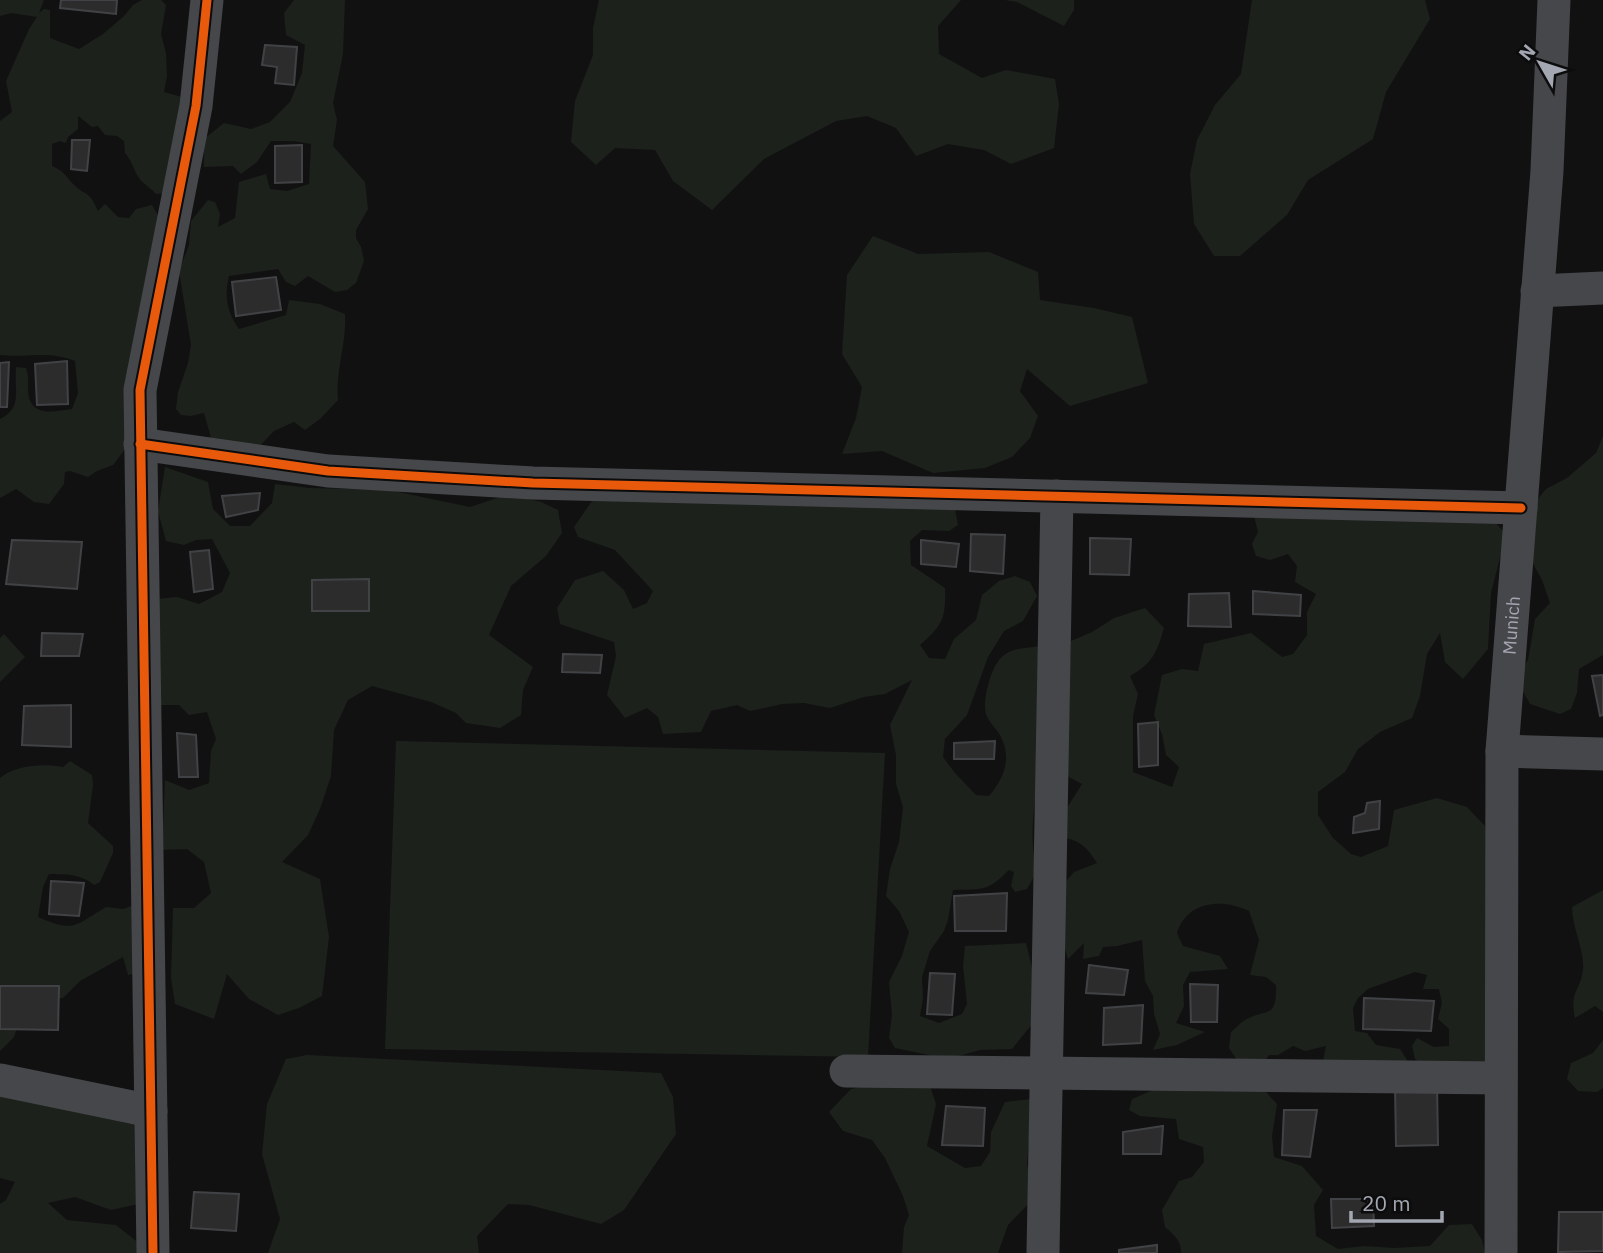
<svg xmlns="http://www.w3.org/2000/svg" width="1603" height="1253" font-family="'IBM Plex Sans',sans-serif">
<rect width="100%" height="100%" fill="#111112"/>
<path fill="#1c211c" d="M 0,0 L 44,0 L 39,13 L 44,9 L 50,10 L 50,38 L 79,49 L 103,34 L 124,16 L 133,5 L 142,0 L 161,0 L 166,5 L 161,34 L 166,53 L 167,76 L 164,92 L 182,97 L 173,193 L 156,194 C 151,188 143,184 139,178 C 133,169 132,161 125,153 L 124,141 L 117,136 L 105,135 L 98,126 L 92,127 L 78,116 L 78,129 L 68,137 L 66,143 L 60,141 L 52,144 L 52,166 C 66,172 65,176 74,185 C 87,197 89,190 98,211 L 105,204 L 118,217 L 129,218 L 136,209 L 152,205 L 160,219 L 126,448 L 113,465 L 97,471 L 88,477 L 70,471 L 65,472 L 64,484 L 49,504 L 34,502 L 16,489 L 0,498 L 0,419 C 23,408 14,390 16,367 L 26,368 C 29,376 28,382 28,390 C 29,417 52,412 72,409 L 78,393 L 75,361 C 48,350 27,358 0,355 L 0,121 L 12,112 L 6,81 L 29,29 L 37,17 L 11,13 L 0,16 Z
M 294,0 L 345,0 L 343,54 L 333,103 L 337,120 L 333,146 L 365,182 L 368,209 L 356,230 L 356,238 L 361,247 L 364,261 L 356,283 L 347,290 L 335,292 L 308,276 L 295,286 L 286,282 L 278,269 L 229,276 C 224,296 227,312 239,329 L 286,315 L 289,300 L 320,304 L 345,314 C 347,343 335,370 338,400 L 320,419 L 305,430 L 294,422 L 274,431 L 253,453 L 211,438 L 204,413 L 191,416 L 181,415 L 176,409 L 178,392 L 188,363 L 191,345 L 179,271 L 189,245 L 191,221 L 208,200 L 215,202 L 220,214 L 218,227 L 235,218 L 239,182 L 266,174 L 270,189 L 287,191 L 309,184 L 311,144 L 293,141 L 271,141 L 257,162 L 241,174 L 233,166 L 204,167 L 204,139 L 224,123 L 251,129 L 270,122 L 290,102 L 302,73 L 305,45 L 286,35 L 284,13 Z
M 599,0 L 961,0 L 938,26 L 939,54 L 982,78 L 1006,70 L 1055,79 L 1059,104 L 1054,148 L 1011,164 L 984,150 L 948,144 L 916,156 L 896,128 L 867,116 L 836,121 L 764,159 L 712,210 L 673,181 L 655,150 L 615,148 L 596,165 L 571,142 L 575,101 L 593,55 L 593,28 Z
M 1005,0 L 1074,0 L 1074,10 L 1064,26 L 1017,2 Z
M 1252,0 L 1425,0 L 1430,19 L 1386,92 L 1373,139 L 1308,180 L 1287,215 L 1240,256 L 1214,256 L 1194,224 L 1190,174 L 1197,140 L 1215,105 L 1241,74 Z
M 873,236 L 918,254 L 989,252 L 1038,272 L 1040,300 L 1094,308 L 1132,317 L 1148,383 L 1070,406 L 1027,369 L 1020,391 L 1038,416 L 1030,438 L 1012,457 L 985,468 L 933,473 L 882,451 L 842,454 L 856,418 L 862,387 L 842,354 L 847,275 Z
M 1603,436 L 1603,655 L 1579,669 L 1577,693 L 1571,709 L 1560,714 L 1530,704 L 1515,678 L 1528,660 L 1535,619 L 1550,603 L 1542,580 L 1529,556 L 1533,505 L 1546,489 L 1567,478 L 1596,453 Z
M 165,467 L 208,482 L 213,509 L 230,526 L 250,526 L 272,503 L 275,484 L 309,488 L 389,490 L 470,507 L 500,497 L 524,498 L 541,502 L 558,510 L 562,533 L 546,556 L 511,586 L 489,635 L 533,667 L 523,690 L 521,715 L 500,728 L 466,723 L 456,713 L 431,702 L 372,686 L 348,700 L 334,730 L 331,776 L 320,809 L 308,835 L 282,862 L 320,879 L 329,937 L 322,996 L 299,1008 L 278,1015 L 249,999 L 227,974 L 214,1019 L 175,1004 L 171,978 L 173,908 L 194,908 L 211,893 L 204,862 L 187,849 L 162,850 L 165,780 L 189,790 L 209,783 L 211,751 L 216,739 L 207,712 L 189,715 L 179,705 L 159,705 L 157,599 L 177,597 L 199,604 L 222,592 L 230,573 L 212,539 L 196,540 L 184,545 L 166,541 L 158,511 Z
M 629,490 L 955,509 L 958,525 L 949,531 L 922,530 L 910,541 L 911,565 L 945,588 C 946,619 942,626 920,645 L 929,658 L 945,659 L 954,639 L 976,620 L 982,595 L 999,581 L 1015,576 L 1030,582 L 1037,596 L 1023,621 L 1004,631 L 988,657 L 967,715 L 945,739 L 943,757 L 955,773 L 976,795 L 989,796 C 1004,778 1012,759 1001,737 C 997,729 989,723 986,714 C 982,701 991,667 1001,658 C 1011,647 1029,648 1042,646 L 1039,776 C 1034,801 1028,847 1038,869 L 1027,889 L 1015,892 L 1011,886 L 1014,872 L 1009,870 C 987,892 983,889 953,890 L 948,920 L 944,931 L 930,951 L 922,977 L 923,999 L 920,1016 L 939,1023 L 962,1014 L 967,1004 L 963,966 L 965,946 L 1026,943 L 1033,972 L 1037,1018 L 1012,1049 L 980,1050 L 948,1059 L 895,1048 L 889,1038 L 892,1015 L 889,982 L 902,956 L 909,932 L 899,911 L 886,896 L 890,869 L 899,842 L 903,807 L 896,784 L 896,755 L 890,725 L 912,680 L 885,694 L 864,697 L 830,708 L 804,703 L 782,704 L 750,711 L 737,705 L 711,711 L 701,732 L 663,734 L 658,717 L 647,708 L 625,718 L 607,695 L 616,656 L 614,642 L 560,624 L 557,608 L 575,580 L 603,571 L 624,590 L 633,609 L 647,603 L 653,591 L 615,550 L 578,537 L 574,527 L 592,501 Z
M 1252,508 L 1485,512 L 1506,534 L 1491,593 L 1488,649 L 1463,679 L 1445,662 L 1440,633 L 1427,654 L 1420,696 L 1412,718 L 1380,732 L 1358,749 L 1345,772 L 1318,792 L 1318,815 L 1333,838 L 1351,854 L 1361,857 L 1388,846 L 1394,810 L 1437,798 L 1467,807 L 1485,826 L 1490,863 L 1485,918 L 1495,927 L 1488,1063 L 1422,1064 L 1415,1059 L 1412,1046 L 1417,1038 L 1434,1047 L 1449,1046 L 1449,1029 L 1438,1019 L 1442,1003 L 1439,989 L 1423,989 L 1427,975 L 1415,972 L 1368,989 L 1358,998 L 1353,1008 L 1355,1031 L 1367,1033 L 1376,1045 L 1400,1049 L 1407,1060 L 1399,1068 L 1323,1061 L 1326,1046 L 1305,1051 L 1293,1046 L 1278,1055 L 1269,1055 L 1264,1062 L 1239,1063 L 1229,1048 L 1231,1032 C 1236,1028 1240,1023 1245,1020 C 1266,1008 1277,1020 1276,985 L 1266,977 L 1250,975 L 1259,940 L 1249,911 C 1222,898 1187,901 1177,933 L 1183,946 L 1220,956 L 1228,969 L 1190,972 L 1183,985 L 1184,1006 L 1176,1023 L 1205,1032 L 1177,1045 L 1153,1050 L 1160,1034 L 1154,1014 L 1153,996 L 1145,981 L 1142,940 L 1117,946 L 1103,947 L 1099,956 L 1083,959 L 1084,943 L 1068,959 L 1063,943 L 1061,887 L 1074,872 L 1097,863 C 1086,846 1079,839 1058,837 L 1060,819 L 1082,784 L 1065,775 L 1071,641 L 1092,632 L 1114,618 L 1145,608 L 1164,628 C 1157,652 1153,663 1130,676 L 1138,694 L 1133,716 L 1133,772 L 1172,787 L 1179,767 L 1166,755 L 1162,734 L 1154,715 L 1162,675 L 1182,669 L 1198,671 L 1204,644 L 1251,633 L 1282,657 L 1293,654 L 1307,635 L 1307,612 L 1316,594 L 1295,582 L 1297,566 L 1288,554 L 1270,560 L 1256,556 L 1252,544 L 1258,532 Z
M 4,634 L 25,657 L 0,682 L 0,638 Z
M 396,741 L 885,753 L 868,1057 L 385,1049 Z
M 70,761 L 92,775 L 93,785 L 88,823 L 113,846 L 113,853 L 100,882 L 94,885 C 81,874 66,874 49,874 L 43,887 L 38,917 C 75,933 74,926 106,907 L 123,909 L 134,905 L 139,973 L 128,975 L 123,957 L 80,981 L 63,998 L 52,998 L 17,1028 L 14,1037 L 0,1051 L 0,778 C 14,765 45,763 63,767 Z
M 1603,890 L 1603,1012 L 1595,1006 L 1575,1018 C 1569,990 1581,991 1583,969 C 1585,952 1572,927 1572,907 Z
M 1603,1040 L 1603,1088 L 1597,1092 L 1578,1091 L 1567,1079 L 1571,1063 L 1593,1053 Z
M 307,1055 L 661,1073 L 673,1097 L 676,1134 L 624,1210 L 601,1224 L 529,1205 L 508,1204 L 477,1236 L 479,1253 L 268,1253 L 280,1219 L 262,1154 L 267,1104 L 286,1059 Z
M 880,1082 L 929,1083 L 936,1104 L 927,1146 L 965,1168 L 981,1166 L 990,1152 L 991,1132 L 1005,1102 L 1032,1099 L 1027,1165 L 1037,1195 L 1008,1225 L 998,1253 L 902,1253 L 904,1227 L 909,1215 L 903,1196 L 885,1158 L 872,1140 L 843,1131 L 829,1112 L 851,1089 Z
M 0,1088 L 143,1115 L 143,1203 L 111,1210 L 75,1197 L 48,1203 L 67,1220 L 116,1225 L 140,1244 L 142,1253 L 0,1253 L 0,1204 L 6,1200 L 15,1182 L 0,1178 Z
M 1153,1090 L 1265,1091 L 1277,1104 L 1272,1136 L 1274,1157 L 1302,1166 L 1323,1190 L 1314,1205 L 1316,1236 L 1338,1249 L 1364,1246 L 1394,1248 L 1430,1246 L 1449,1225 L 1472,1224 L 1482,1240 L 1485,1253 L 1181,1253 C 1182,1241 1173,1234 1165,1227 L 1162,1210 L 1179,1181 L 1192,1177 L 1204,1162 L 1203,1147 L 1179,1139 L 1176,1119 L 1140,1116 L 1129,1110 L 1132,1099 Z"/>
<path fill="#2c2c2d" stroke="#414245" stroke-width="2" d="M 61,0 L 117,0 L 116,14 L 60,8 Z
M 265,45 L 297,47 L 294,85 L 275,83 L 277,67 L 262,65 Z
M 72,140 L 90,140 L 87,171 L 71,169 Z
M 302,145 L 302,182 L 275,183 L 275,146 Z
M 276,277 L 281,310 L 236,316 L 232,282 Z
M 67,361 L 68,404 L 37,405 L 35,364 Z
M 9,362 L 7,407 L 0,407 L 0,363 Z
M 260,493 L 258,510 L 226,517 L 222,496 Z
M 971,534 L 1005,535 L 1003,574 L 970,571 Z
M 1090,538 L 1131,539 L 1129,575 L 1090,574 Z
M 12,540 L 82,542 L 77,589 L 6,584 Z
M 921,540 L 959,544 L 956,567 L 921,564 Z
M 209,550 L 213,589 L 194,592 L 190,552 Z
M 369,579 L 369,611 L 312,611 L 312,580 Z
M 1253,591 L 1301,595 L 1300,616 L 1253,614 Z
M 1229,593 L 1231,627 L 1188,626 L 1189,594 Z
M 42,633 L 83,634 L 79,656 L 41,656 Z
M 563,654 L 602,655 L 600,673 L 562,672 Z
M 1603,675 L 1603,715 L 1600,716 L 1592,676 Z
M 71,705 L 71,747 L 22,745 L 24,706 Z
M 1158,722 L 1158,765 L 1139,767 L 1138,724 Z
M 177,733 L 196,735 L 198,777 L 179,777 Z
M 995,741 L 994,759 L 954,759 L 954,743 Z
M 1380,801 L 1379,829 L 1353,833 L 1354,817 L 1365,813 L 1367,803 Z
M 51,881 L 84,883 L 79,916 L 49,914 Z
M 1007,893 L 1006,931 L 955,931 L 954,896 Z
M 1089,965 L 1128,970 L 1124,995 L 1086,993 Z
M 930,973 L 955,974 L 952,1015 L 927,1014 Z
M 1190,984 L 1218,985 L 1217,1022 L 1191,1022 Z
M 0,986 L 59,986 L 58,1030 L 0,1029 Z
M 1364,998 L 1434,1001 L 1431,1031 L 1363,1029 Z
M 1143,1005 L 1141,1043 L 1103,1045 L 1104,1008 Z
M 1437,1084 L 1438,1145 L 1396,1146 L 1395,1085 Z
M 946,1106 L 985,1108 L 983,1146 L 942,1145 Z
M 1284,1110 L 1317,1110 L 1310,1157 L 1282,1155 Z
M 1163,1126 L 1161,1154 L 1123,1154 L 1123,1132 Z
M 194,1192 L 239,1194 L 236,1231 L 191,1228 Z
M 1331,1199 L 1373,1199 L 1374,1226 L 1332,1228 Z
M 1559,1212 L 1603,1212 L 1603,1251 L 1558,1252 Z
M 1157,1245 L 1157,1253 L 1119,1253 L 1119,1250 Z"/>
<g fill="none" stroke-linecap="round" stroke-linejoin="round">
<g stroke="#46474a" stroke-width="33">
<path d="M 1537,291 L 1603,288"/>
<path d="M 140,444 L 328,471 L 533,483 L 1521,508"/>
<path d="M 1502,751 L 1603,754"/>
<path d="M 846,1071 L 1501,1078"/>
<path d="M 0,1080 L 151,1111"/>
<path d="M 153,1253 L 140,390 L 196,106 L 207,0"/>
<path d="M 1043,1253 L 1057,496"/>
<path id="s1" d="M 1501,1253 L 1502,751 L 1547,171 L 1554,0"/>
</g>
<defs>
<path id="cycleway" d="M 140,444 L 328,471 L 533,483 L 1521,508
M 153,1253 L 140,390 L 196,106 L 207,0"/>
</defs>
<use href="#cycleway" stroke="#0c0c0d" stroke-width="13"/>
<use href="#cycleway" stroke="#e8590c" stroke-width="9"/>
</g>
<g text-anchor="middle" stroke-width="7" stroke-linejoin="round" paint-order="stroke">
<g font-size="18" fill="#a3a7b2" stroke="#0c0c0d">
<text dy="6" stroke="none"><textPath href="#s1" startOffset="628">Munich</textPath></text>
</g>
</g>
<g transform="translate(1540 63) rotate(309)" stroke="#0c0c0d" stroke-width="5" paint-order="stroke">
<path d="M0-5L12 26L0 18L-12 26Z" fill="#a3a7b2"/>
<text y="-10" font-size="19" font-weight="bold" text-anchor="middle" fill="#a3a7b2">N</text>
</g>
<path d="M1351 1211v10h91v-10" fill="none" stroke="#a3a7b2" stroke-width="3.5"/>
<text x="1362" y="1211" font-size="21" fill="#a3a7b2" stroke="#0c0c0d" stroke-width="5" paint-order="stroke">20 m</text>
</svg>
